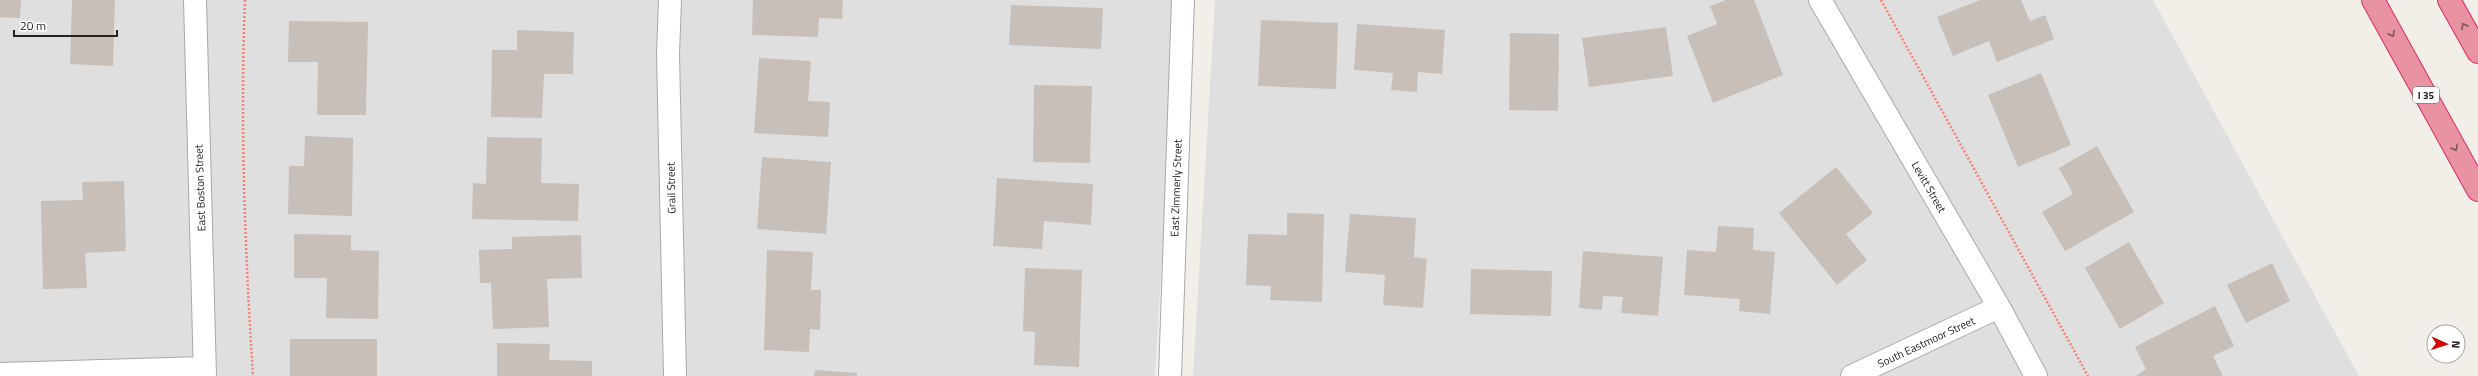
<svg xmlns="http://www.w3.org/2000/svg" width="2478" height="376" font-family="'Titillium Web',sans-serif">
<rect width="100%" height="100%" fill="#f2efe9"/>
<path fill="#e0dfdf" d="M 0,0 L 1177,0 L 1155,376 L 0,376 Z
M 1215,0 L 2153,0 L 2359,376 L 1193,376 Z"/>
<path fill="#c7bfb8" d="M 0,0 L 21,0 L 20,18 L 0,17 Z
M 72,0 L 115,0 L 113,66 L 70,64 Z
M 753,0 L 843,0 L 842,19 L 819,18 L 818,37 L 752,35 Z
M 1726,0 L 1754,0 L 1783,75 L 1713,103 L 1687,36 L 1717,24 L 1710,6 Z
M 1980,0 L 2021,0 L 2030,21 L 2045,15 L 2054,39 L 1997,62 L 1989,41 L 1953,56 L 1937,17 Z
M 1011,5 L 1103,8 L 1101,49 L 1009,45 Z
M 1261,20 L 1338,23 L 1336,89 L 1258,86 Z
M 289,21 L 368,22 L 366,115 L 317,115 L 318,62 L 288,62 Z
M 1357,24 L 1445,30 L 1442,74 L 1418,72 L 1417,92 L 1391,90 L 1393,73 L 1354,70 Z
M 1666,27 L 1673,76 L 1589,87 L 1582,38 Z
M 517,30 L 574,32 L 573,74 L 544,74 L 542,118 L 491,117 L 492,50 L 517,50 Z
M 1510,33 L 1559,34 L 1558,111 L 1509,110 Z
M 759,58 L 811,61 L 808,101 L 830,102 L 828,137 L 754,133 Z
M 2041,73 L 2071,145 L 2018,167 L 1988,95 Z
M 1034,85 L 1092,86 L 1090,163 L 1033,162 Z
M 305,136 L 353,138 L 352,216 L 288,214 L 289,166 L 304,166 Z
M 487,137 L 542,138 L 541,183 L 579,184 L 578,221 L 472,219 L 473,183 L 486,184 Z
M 2097,146 L 2134,212 L 2065,251 L 2042,212 L 2073,194 L 2059,168 Z
M 762,157 L 831,162 L 826,234 L 757,229 Z
M 1836,167 L 1873,213 L 1846,234 L 1867,260 L 1837,285 L 1779,213 Z
M 997,178 L 1093,184 L 1091,225 L 1044,221 L 1042,249 L 993,246 Z
M 124,181 L 126,251 L 85,253 L 87,288 L 43,289 L 41,201 L 83,200 L 82,182 Z
M 1287,213 L 1324,214 L 1322,302 L 1270,300 L 1271,286 L 1246,285 L 1248,234 L 1287,235 Z
M 1350,214 L 1416,218 L 1414,257 L 1427,259 L 1423,308 L 1383,305 L 1385,275 L 1345,272 Z
M 1718,226 L 1754,228 L 1753,250 L 1775,252 L 1770,314 L 1739,311 L 1740,299 L 1684,295 L 1687,250 L 1716,252 Z
M 294,234 L 351,235 L 351,250 L 379,251 L 378,319 L 326,318 L 327,278 L 294,278 Z
M 581,235 L 582,278 L 547,279 L 549,327 L 493,329 L 491,283 L 480,283 L 479,250 L 512,249 L 512,237 Z
M 2129,242 L 2164,303 L 2120,329 L 2085,268 Z
M 767,250 L 813,252 L 811,290 L 821,290 L 820,330 L 810,329 L 809,352 L 764,350 Z
M 1583,251 L 1663,257 L 1658,316 L 1621,313 L 1623,297 L 1603,296 L 1602,310 L 1579,308 Z
M 2272,263 L 2290,301 L 2246,323 L 2227,285 Z
M 1025,268 L 1082,270 L 1079,367 L 1034,365 L 1035,332 L 1023,331 Z
M 1471,269 L 1552,271 L 1551,316 L 1470,314 Z
M 2215,306 L 2234,346 L 2213,356 L 2223,376 L 2136,376 L 2146,369 L 2135,347 Z
M 290,339 L 377,339 L 377,376 L 290,376 Z
M 497,343 L 550,344 L 549,360 L 592,361 L 592,376 L 497,376 Z
M 815,370 L 857,373 L 857,376 L 814,376 Z"/>
<g fill="none" stroke-linecap="round" stroke-linejoin="round">
<defs>
<path id="minor" d="M 195,0 L 205,376
M 670,0 L 668,54 L 675,376
M 1820,0 L 1999,307 L 2036,376
M 0,374 L 204,368
M 1170,376 L 1183,0
M 1852,376 L 1999,307"/>
<path id="highway" d="M 2373,0 L 2478,190
M 2449,0 L 2478,52"/>
</defs>
<use href="#minor" stroke="#a9a9a9" stroke-width="24"/>
<use href="#highway" stroke="#dc2a67" stroke-width="24"/>
<path stroke="#fa8072" stroke-width="2.5" stroke-dasharray="2 2" stroke-linecap="butt" d="M 245,0 C 240,126 245,251 253,376
M 1881,0 L 2088,376"/>
<use href="#minor" stroke="#fff" stroke-width="22"/>
<use href="#highway" stroke="#e892a2" stroke-width="22"/>
</g>
<defs><path id="oneway-chevron" d="M-2-3.5L2.5 0L-2 3.5" fill="none" stroke-width="1.6" stroke-linecap="round" stroke-linejoin="round"/></defs>
<g stroke="#7b545c">
<use href="#oneway-chevron" transform="translate(2464 26) rotate(-119)"/>
<use href="#oneway-chevron" transform="translate(2392 34) rotate(61)"/>
<use href="#oneway-chevron" transform="translate(2455 148) rotate(61)"/>
</g>
<g text-anchor="middle" stroke-width="3" stroke-linejoin="round" paint-order="stroke">
<rect fill="#fff" stroke="#646464" stroke-width="1" x="2413" y="87" width="26" height="16" rx="3"/>
<g font-size="10" font-weight="bold" fill="#222">
<text x="2426" y="99">I 35</text>
</g>
<g font-size="11" fill="#222" stroke="#fff">
<text transform="translate(1929 187) rotate(60)" y="4">Levitt Street</text>
<text transform="translate(200 188) rotate(-92)" y="4">East Boston Street</text>
<text transform="translate(671 188) rotate(-91)" y="4">Grail Street</text>
<text transform="translate(1176 188) rotate(-88)" y="4">East Zimmerly Street</text>
<text transform="translate(1926 342) rotate(-25)" y="4">South Eastmoor Street</text>
</g>
</g>
<g transform="translate(2446 344) rotate(93)"><circle r="19" fill="#ffffff" stroke="#a7a7a7"/>
<path d="M0-3L7 15L0 10L-7 15Z" fill="#d40000"/>
<text y="-6" font-size="11" font-weight="bold" text-anchor="middle" fill="#222222">N</text>
</g>
<path d="M14 30v6h103v-6" fill="none" stroke="#222222" stroke-width="2"/>
<text x="20" y="30" font-size="12" fill="#222222" stroke="#ffffff" stroke-width="3" paint-order="stroke">20 m</text>
</svg>
